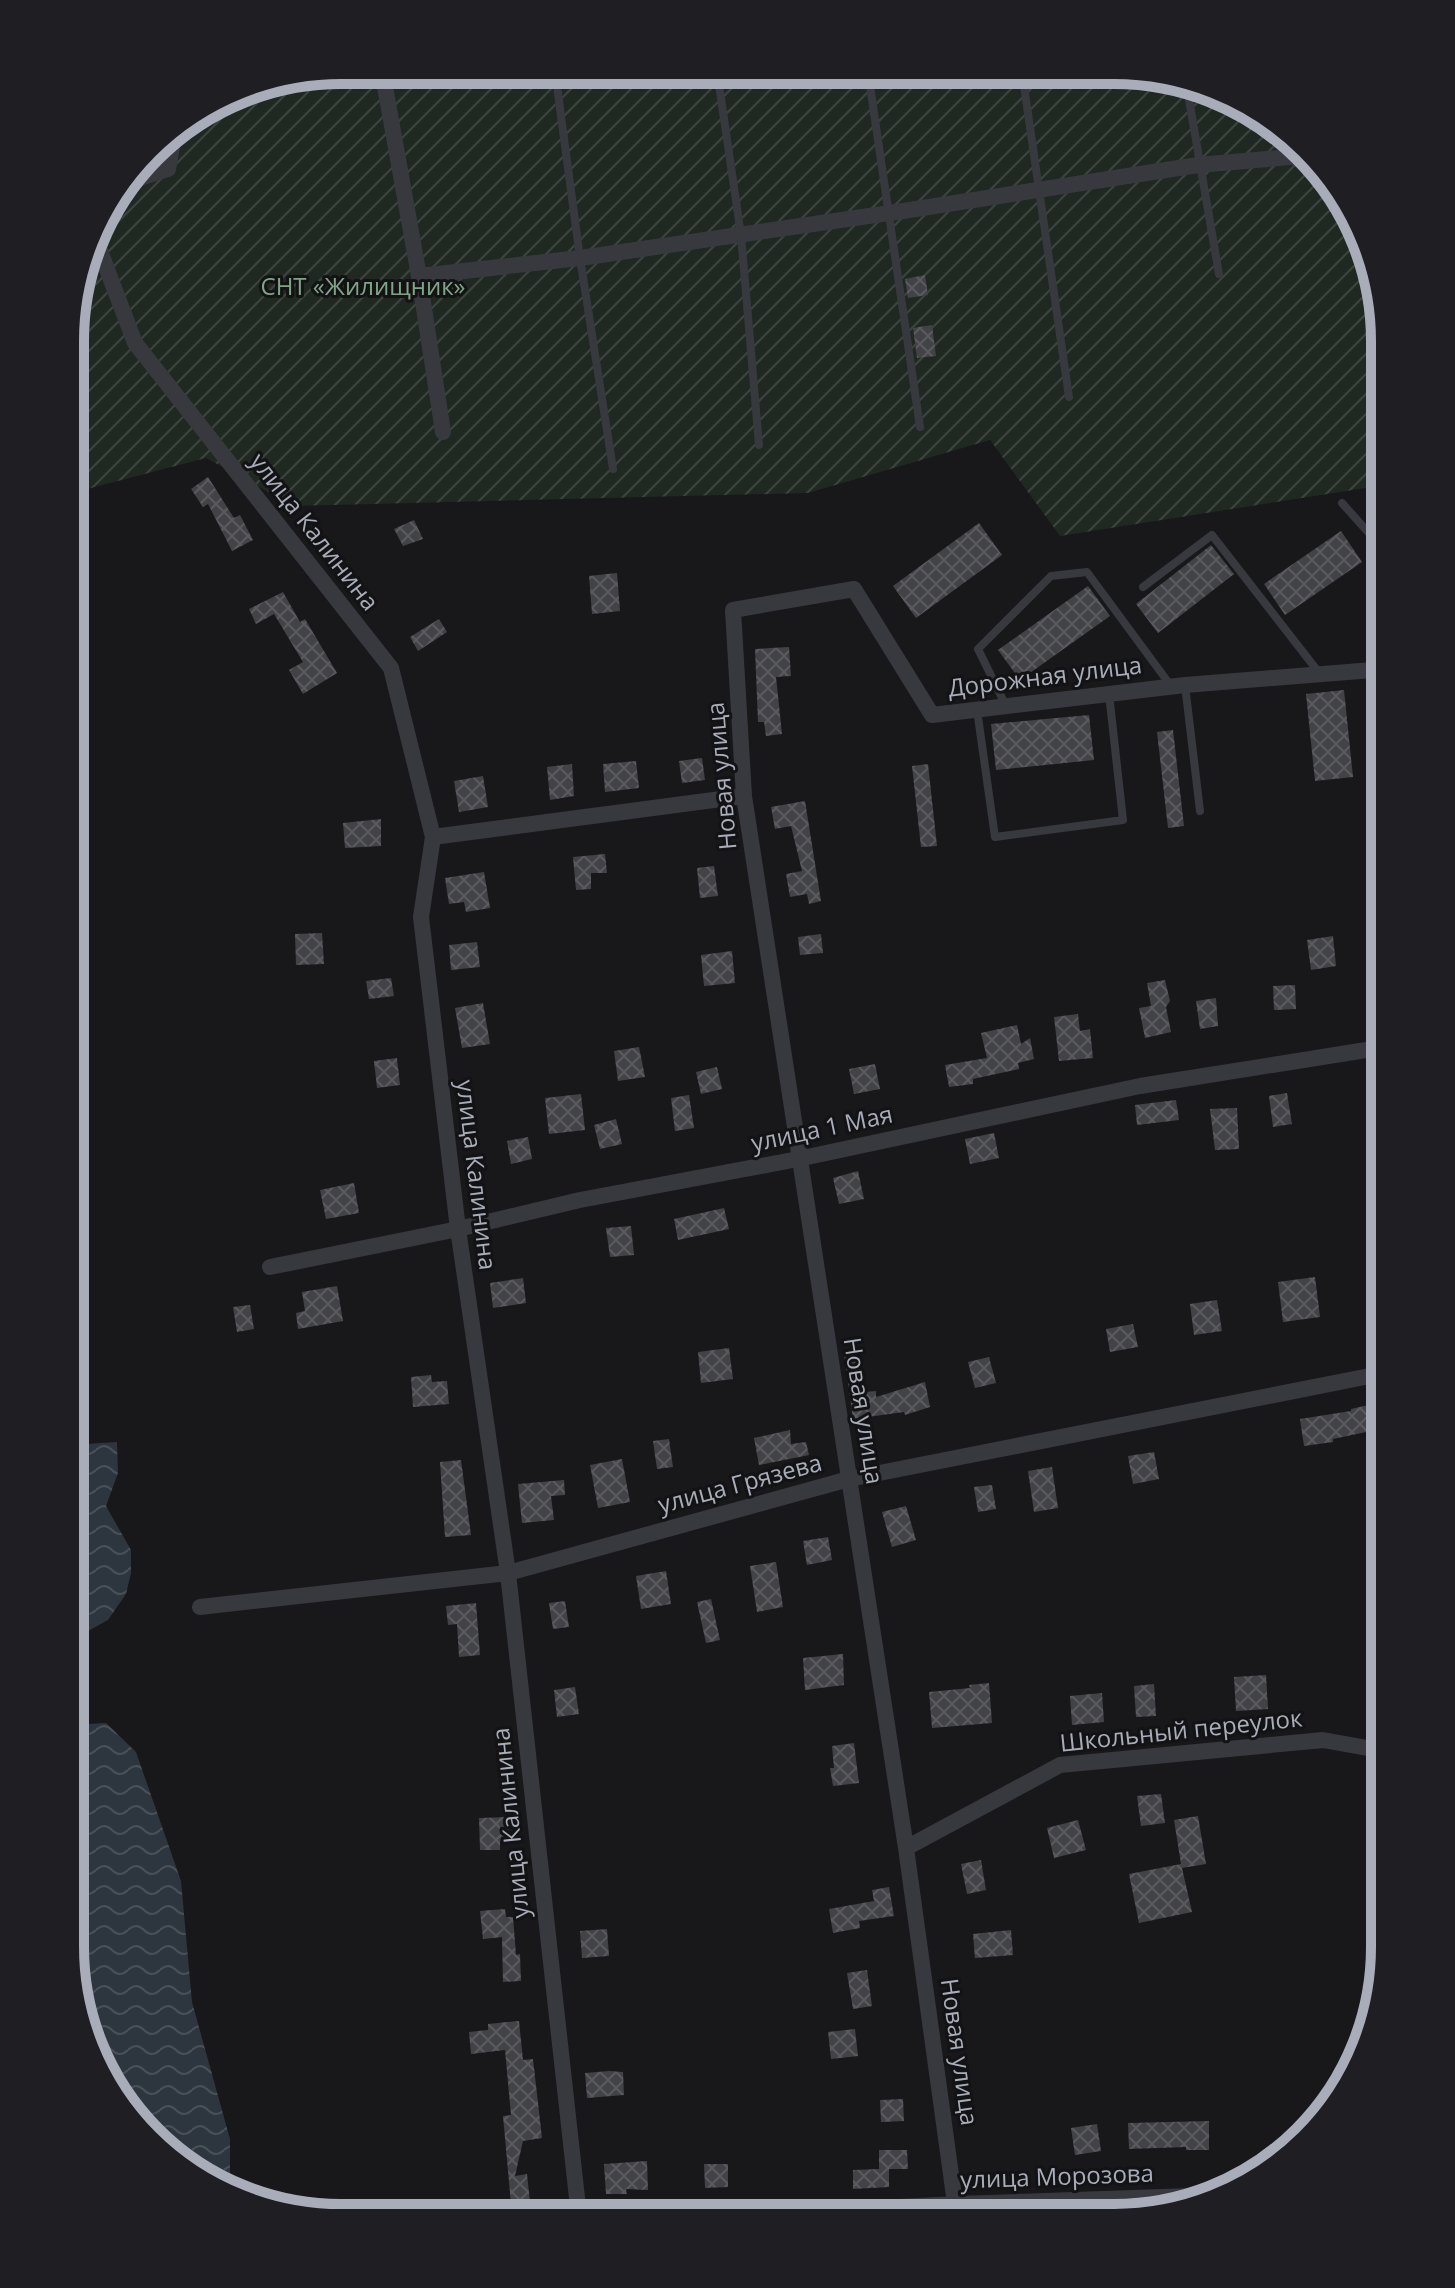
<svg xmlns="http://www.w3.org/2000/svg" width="1455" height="2288" font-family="'Open Sans',sans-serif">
<defs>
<pattern id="garden-furrows" width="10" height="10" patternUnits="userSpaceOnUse" patternTransform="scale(2)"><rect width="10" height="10" fill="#1f2821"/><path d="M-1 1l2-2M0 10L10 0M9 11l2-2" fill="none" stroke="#3d443f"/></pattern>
<pattern id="water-waves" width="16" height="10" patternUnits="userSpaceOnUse" patternTransform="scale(2)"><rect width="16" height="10" fill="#2d353e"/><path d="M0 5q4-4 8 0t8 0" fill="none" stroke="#495058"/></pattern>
<pattern id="building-cross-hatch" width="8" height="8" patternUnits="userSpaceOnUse" patternTransform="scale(2)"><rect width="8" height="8" fill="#424247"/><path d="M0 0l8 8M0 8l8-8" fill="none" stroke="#5a5b5f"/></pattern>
</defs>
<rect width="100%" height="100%" fill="#18171a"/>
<path fill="url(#garden-furrows)" d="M 341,70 L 1149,72 L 1279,126 L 1365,238 L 1385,341 L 1385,485 L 1060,536 L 990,440 L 808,493 L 294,506 L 206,458 L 72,493 L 72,306 L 98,221 L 162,138 L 238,90 Z"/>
<path fill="url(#water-waves)" d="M 117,1442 L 118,1473 L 106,1506 L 131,1550 L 131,1573 L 126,1594 L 108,1620 L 70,1641 L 71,1445 Z
M 106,1723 L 136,1752 L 181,1881 L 192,2002 L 230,2139 L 230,2184 L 177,2162 L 90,2050 L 70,1947 L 70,1725 Z"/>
<path fill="url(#building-cross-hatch)" d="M 925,275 L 928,295 L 908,298 L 905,279 Z
M 932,325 L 936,356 L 917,358 L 913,328 Z
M 208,477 L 234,518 L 240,515 L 253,540 L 232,551 L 208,504 L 203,507 L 191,489 Z
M 414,520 L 423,539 L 403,546 L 394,529 Z
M 979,523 L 1002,555 L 916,618 L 893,586 Z
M 1341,531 L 1362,562 L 1285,615 L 1264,584 Z
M 1211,545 L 1234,574 L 1158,633 L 1136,604 Z
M 617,573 L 620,611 L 592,614 L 589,576 Z
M 1088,586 L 1110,616 L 1020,680 L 998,650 Z
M 283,592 L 300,622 L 305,619 L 337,673 L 303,694 L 289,670 L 303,662 L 274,614 L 256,624 L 249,609 Z
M 439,619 L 447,632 L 418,651 L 410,637 Z
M 789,647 L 791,676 L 776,677 L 782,734 L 766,736 L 764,722 L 758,722 L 755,649 Z
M 1344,690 L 1353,777 L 1315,781 L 1306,694 Z
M 1089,715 L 1094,760 L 996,770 L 991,724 Z
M 1173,730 L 1184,826 L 1168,828 L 1157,732 Z
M 702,758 L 705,780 L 682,783 L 679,761 Z
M 636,761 L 639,788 L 605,792 L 603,764 Z
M 572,764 L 574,796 L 550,800 L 547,767 Z
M 928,764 L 937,846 L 921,847 L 912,766 Z
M 483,776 L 488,807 L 459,812 L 454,781 Z
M 805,801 L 821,901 L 809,904 L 807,894 L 790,897 L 786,874 L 802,871 L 791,826 L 775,829 L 771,807 Z
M 381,819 L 381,846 L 345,848 L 343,823 Z
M 605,854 L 607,873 L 591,873 L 591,889 L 576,890 L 573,857 Z
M 714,866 L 718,896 L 700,898 L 697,868 Z
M 484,872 L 490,908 L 466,912 L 464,902 L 449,904 L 445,878 Z
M 322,933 L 324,964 L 296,965 L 295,934 Z
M 821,934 L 823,953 L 800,955 L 798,937 Z
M 1333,936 L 1336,966 L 1311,970 L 1307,940 Z
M 477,942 L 480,967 L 451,970 L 449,945 Z
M 732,951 L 735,983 L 704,986 L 701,955 Z
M 1385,966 L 1385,989 L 1371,991 L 1367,970 Z
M 391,978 L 394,996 L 369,999 L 366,981 Z
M 1165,980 L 1170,1001 L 1166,1007 L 1171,1032 L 1145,1038 L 1139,1008 L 1151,1006 L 1147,983 Z
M 1295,985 L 1296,1009 L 1274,1010 L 1273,986 Z
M 1216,998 L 1218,1026 L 1200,1029 L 1196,1001 Z
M 483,1003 L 490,1044 L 462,1048 L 455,1008 Z
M 1078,1014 L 1080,1031 L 1090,1029 L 1093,1058 L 1059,1061 L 1054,1017 Z
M 1017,1025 L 1021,1044 L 1030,1038 L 1034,1059 L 1018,1063 L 1019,1069 L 973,1079 L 973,1084 L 949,1087 L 945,1065 L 987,1058 L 981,1033 Z
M 639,1047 L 645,1077 L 618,1081 L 614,1051 Z
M 397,1058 L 400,1085 L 377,1088 L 374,1061 Z
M 875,1064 L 880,1089 L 854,1094 L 849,1069 Z
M 717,1067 L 722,1089 L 701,1094 L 696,1072 Z
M 1287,1093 L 1292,1124 L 1273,1127 L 1269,1096 Z
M 581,1094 L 585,1130 L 549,1134 L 545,1098 Z
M 689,1095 L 694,1128 L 675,1131 L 671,1098 Z
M 1176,1100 L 1179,1120 L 1137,1125 L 1135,1105 Z
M 1237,1108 L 1239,1149 L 1215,1150 L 1210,1109 Z
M 616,1119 L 622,1144 L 600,1149 L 594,1125 Z
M 994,1133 L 999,1158 L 970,1164 L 965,1139 Z
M 528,1137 L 532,1159 L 511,1164 L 507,1141 Z
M 858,1171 L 864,1199 L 839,1204 L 833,1178 Z
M 354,1183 L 359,1213 L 326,1219 L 320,1190 Z
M 724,1208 L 729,1229 L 678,1240 L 674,1219 Z
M 631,1226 L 634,1255 L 610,1257 L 606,1228 Z
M 1315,1277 L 1320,1317 L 1283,1322 L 1278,1282 Z
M 523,1278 L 526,1303 L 493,1308 L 490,1283 Z
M 337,1286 L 343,1321 L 298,1329 L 296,1313 L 305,1311 L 302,1292 Z
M 1217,1300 L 1222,1331 L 1194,1335 L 1190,1304 Z
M 250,1305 L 254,1329 L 237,1332 L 233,1307 Z
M 1133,1324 L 1138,1347 L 1110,1352 L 1106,1329 Z
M 729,1348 L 733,1379 L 701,1383 L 698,1352 Z
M 858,1352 L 864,1392 L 876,1391 L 876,1397 L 925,1382 L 930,1407 L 905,1415 L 904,1412 L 853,1419 L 844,1354 Z
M 989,1357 L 996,1383 L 975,1388 L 968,1362 Z
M 431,1375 L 432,1382 L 447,1381 L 449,1404 L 413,1407 L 411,1377 Z
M 1382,1402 L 1385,1428 L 1333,1439 L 1333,1442 L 1304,1446 L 1300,1419 L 1351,1411 L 1351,1409 Z
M 790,1430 L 791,1444 L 806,1442 L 809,1455 L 759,1465 L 754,1438 Z
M 669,1439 L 673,1467 L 657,1469 L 653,1441 Z
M 1154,1452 L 1159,1479 L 1133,1484 L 1128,1456 Z
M 622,1459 L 630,1502 L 598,1508 L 590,1465 Z
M 461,1460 L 471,1535 L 445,1537 L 440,1462 Z
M 1052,1467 L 1058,1508 L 1034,1512 L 1028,1471 Z
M 564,1480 L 565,1495 L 551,1496 L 554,1520 L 522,1523 L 518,1484 Z
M 992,1485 L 996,1509 L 978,1512 L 974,1487 Z
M 906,1506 L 916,1540 L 892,1547 L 882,1512 Z
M 828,1537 L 832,1560 L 807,1565 L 803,1541 Z
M 776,1562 L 783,1607 L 757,1612 L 750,1566 Z
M 666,1571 L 671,1604 L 641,1609 L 636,1576 Z
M 711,1599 L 720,1640 L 706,1643 L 697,1602 Z
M 565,1601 L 569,1627 L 553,1629 L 549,1603 Z
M 476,1603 L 480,1655 L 459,1657 L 457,1624 L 448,1625 L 446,1606 Z
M 843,1654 L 844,1685 L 805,1690 L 803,1658 Z
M 1266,1675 L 1268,1709 L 1236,1711 L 1234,1677 Z
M 989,1683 L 992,1723 L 932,1728 L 929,1692 L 970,1688 L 969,1685 Z
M 1154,1684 L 1156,1716 L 1136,1717 L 1134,1686 Z
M 575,1687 L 579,1714 L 557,1717 L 554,1690 Z
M 1102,1693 L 1104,1722 L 1072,1725 L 1070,1696 Z
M 854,1743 L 859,1783 L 833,1786 L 830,1768 L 834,1768 L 832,1746 Z
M 1161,1794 L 1165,1823 L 1141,1826 L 1137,1796 Z
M 1198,1816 L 1206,1864 L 1182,1868 L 1192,1912 L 1139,1923 L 1129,1874 L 1181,1864 L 1174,1820 Z
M 508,1817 L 509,1841 L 500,1841 L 500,1850 L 480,1850 L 479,1818 Z
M 1078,1820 L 1086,1850 L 1054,1858 L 1047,1828 Z
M 981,1860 L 986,1890 L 967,1894 L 961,1864 Z
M 889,1887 L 894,1916 L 859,1921 L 860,1928 L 833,1933 L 829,1909 L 874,1901 L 872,1890 Z
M 505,1909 L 506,1917 L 513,1917 L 516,1955 L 520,1954 L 521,1981 L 503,1982 L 502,1937 L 483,1939 L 480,1911 Z
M 607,1929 L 609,1956 L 582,1958 L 580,1931 Z
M 1011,1930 L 1013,1955 L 975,1958 L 973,1934 Z
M 867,1970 L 872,2006 L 853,2009 L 847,1973 Z
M 519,2021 L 523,2060 L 533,2059 L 542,2138 L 523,2141 L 515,2176 L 527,2174 L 530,2202 L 511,2204 L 503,2116 L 511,2115 L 505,2050 L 471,2054 L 469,2032 L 488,2030 L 488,2024 Z
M 855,2029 L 858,2056 L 831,2059 L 828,2032 Z
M 609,2071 L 623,2072 L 624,2095 L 587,2098 L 585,2073 Z
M 903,2099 L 904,2121 L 881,2122 L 880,2100 Z
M 1209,2121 L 1209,2150 L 1186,2150 L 1186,2147 L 1129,2149 L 1128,2123 Z
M 1097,2124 L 1101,2151 L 1075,2155 L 1071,2128 Z
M 879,2150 L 907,2150 L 908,2169 L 889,2169 L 889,2187 L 853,2189 L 853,2170 L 879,2169 Z
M 647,2161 L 648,2190 L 626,2189 L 627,2194 L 606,2194 L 604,2164 Z
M 704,2164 L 728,2164 L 728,2187 L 705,2188 Z"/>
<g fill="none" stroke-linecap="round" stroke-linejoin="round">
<path stroke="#38393f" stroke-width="8" d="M 555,71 L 580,258 L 613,469
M 717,71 L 741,235 L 759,445
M 868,72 L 920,427
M 1022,72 L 1069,397
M 1187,88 L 1219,274
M 1358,229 L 1379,340
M 1342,503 L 1385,551
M 1143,587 L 1212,535 L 1320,674
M 1185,685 L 1200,811
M 1006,706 L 978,649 L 1051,576 L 1087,572 L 1171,686
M 977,710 L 995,837 L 1123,820 L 1109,694"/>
<path stroke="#38393f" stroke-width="16" d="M 382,70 L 419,276
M 128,182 L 168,169 L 175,130
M 94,235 L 135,343 L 391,668 L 433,837 L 421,917 L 458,1229 L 508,1573 L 579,2216
M 443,432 L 419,276 L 580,258 L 903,211 L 1198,165 L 1302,156
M 433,837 L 744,796
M 270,1267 L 458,1229 L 580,1200 L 798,1159 L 1140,1086 L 1385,1047
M 200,1607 L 508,1573 L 849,1479 L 1385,1373
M 906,1848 L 1060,1765 L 1323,1740 L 1384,1751
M 705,2217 L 957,2204 L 1220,2195
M 957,2218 L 906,1848 L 744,796 L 733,610 L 854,589 L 932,715 L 1185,685 L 1385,669"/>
</g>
<g text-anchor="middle" stroke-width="6" stroke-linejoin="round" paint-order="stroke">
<g font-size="24" fill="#80a586" stroke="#131215">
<text x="363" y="295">СНТ «Жилищник»</text>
</g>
<g font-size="24" fill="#a9adb9" stroke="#131215">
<text transform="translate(314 532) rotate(52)" y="8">улица Калинина</text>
<text transform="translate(1045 677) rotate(-7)" y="8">Дорожная улица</text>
<text transform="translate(722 776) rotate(-95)" y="8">Новая улица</text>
<text transform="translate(822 1129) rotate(-12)" y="8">улица 1 Мая</text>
<text transform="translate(476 1175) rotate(83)" y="8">улица Калинина</text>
<text transform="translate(863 1411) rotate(81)" y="8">Новая улица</text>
<text transform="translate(740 1484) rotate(-15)" y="8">улица Грязева</text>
<text transform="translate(1181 1731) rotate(-6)" y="8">Школьный переулок</text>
<text transform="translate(511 1823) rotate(-96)" y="8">улица Калинина</text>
<text transform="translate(959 2052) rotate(82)" y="8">Новая улица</text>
<text transform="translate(1057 2177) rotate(-2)" y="8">улица Морозова</text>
</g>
</g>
<path d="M0 0H1455V2288H0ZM341 84H1114A257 257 0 0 1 1371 341V1947A257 257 0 0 1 1114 2204H341A257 257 0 0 1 84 1947V341A257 257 0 0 1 341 84Z" fill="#1f1e22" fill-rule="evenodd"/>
<path fill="none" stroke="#a9adb9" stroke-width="10" d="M341 84H1114A257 257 0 0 1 1371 341V1947A257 257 0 0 1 1114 2204H341A257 257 0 0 1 84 1947V341A257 257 0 0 1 341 84Z"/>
</svg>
